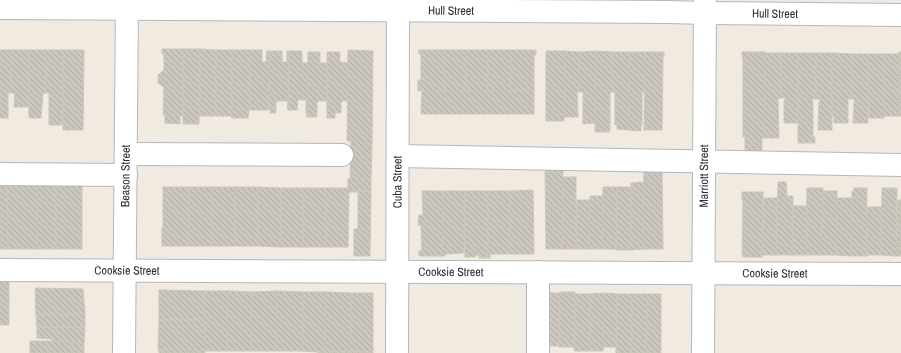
<svg xmlns="http://www.w3.org/2000/svg" width="901" height="353" font-family="'Archivo Narrow',sans-serif">
<defs>
<pattern id="building-back-hatch" width="6" height="6" patternUnits="userSpaceOnUse"><rect width="6" height="6" fill="#cbc7bf"/><path d="M-1 5l2 2M0 0l6 6M5-1l2 2" fill="none" stroke="#afaba4"/></pattern>
</defs>
<rect width="100%" height="100%" fill="#f0eae0"/>
<path fill="url(#building-back-hatch)" stroke="#ccc6b9" d="M 162,49 L 183,49 L 183,116 L 180,116 L 180,124 L 165,123 L 165,115 L 163,115 L 164,87 L 158,83 L 158,75 L 164,70 L 164,54 L 162,54 Z
M 183,49 L 200,49 L 200,116 L 199,116 L 199,124 L 183,124 Z
M 200,49 L 216,50 L 216,116 L 200,116 Z
M 0,50 L 11,50 L 11,93 L 8,93 L 8,118 L 0,118 Z
M 11,50 L 29,50 L 29,107 L 14,107 L 15,93 L 11,93 Z
M 29,50 L 46,50 L 46,93 L 43,93 L 41,118 L 29,118 Z
M 46,50 L 63,50 L 62,125 L 49,125 L 49,93 L 46,93 Z
M 63,50 L 84,50 L 83,130 L 63,130 Z
M 216,50 L 232,50 L 232,118 L 231,116 L 216,116 Z
M 232,50 L 250,50 L 250,110 L 249,110 L 248,118 L 232,118 Z
M 250,50 L 262,50 L 262,62 L 266,62 L 267,51 L 270,51 L 268,110 L 250,110 Z
M 348,50 L 373,51 L 372,144 L 361,144 L 361,140 L 347,141 Z
M 419,50 L 444,50 L 444,91 L 422,91 L 422,90 L 418,91 L 418,80 L 421,80 L 421,54 L 419,54 Z
M 444,50 L 466,50 L 466,91 L 444,91 Z
M 466,50 L 488,50 L 488,91 L 466,91 Z
M 488,50 L 511,50 L 510,90 L 488,91 Z
M 511,50 L 536,50 L 536,55 L 534,55 L 534,90 L 510,90 Z
M 270,51 L 282,51 L 282,62 L 287,62 L 287,51 L 289,51 L 288,110 L 288,101 L 276,101 L 276,113 L 270,113 L 270,109 L 269,109 Z
M 289,51 L 302,51 L 302,63 L 308,63 L 308,113 L 306,113 L 306,100 L 298,100 L 297,110 L 288,110 Z
M 546,51 L 565,51 L 564,121 L 546,121 Z
M 565,51 L 580,52 L 579,92 L 577,92 L 578,117 L 564,117 Z
M 596,51 L 595,123 L 583,124 L 583,92 L 579,92 L 580,52 Z
M 596,51 L 612,52 L 612,92 L 610,92 L 610,132 L 595,132 Z
M 308,52 L 320,52 L 320,63 L 327,63 L 327,101 L 317,101 L 317,117 L 307,117 Z
M 327,52 L 340,52 L 340,62 L 348,63 L 347,101 L 341,101 L 341,113 L 335,113 L 335,118 L 327,118 Z
M 612,52 L 630,52 L 629,130 L 617,129 L 617,124 L 615,125 L 615,92 L 612,92 Z
M 630,52 L 645,52 L 644,92 L 642,92 L 642,125 L 641,125 L 641,131 L 629,130 Z
M 645,52 L 664,52 L 664,56 L 663,56 L 662,130 L 644,130 Z
M 742,52 L 765,52 L 764,138 L 762,138 L 762,157 L 745,157 L 745,137 L 743,137 L 743,57 L 742,57 Z
M 899,52 L 901,52 L 901,116 L 899,116 Z
M 765,53 L 781,53 L 781,98 L 777,99 L 778,101 L 779,138 L 764,138 Z
M 781,53 L 798,53 L 798,123 L 784,123 L 784,101 L 786,98 L 781,98 Z
M 798,53 L 816,53 L 816,99 L 812,99 L 813,102 L 813,137 L 815,137 L 815,143 L 798,143 Z
M 816,53 L 832,53 L 832,130 L 818,130 L 819,102 L 821,99 L 816,99 Z
M 832,53 L 852,54 L 852,99 L 847,99 L 848,101 L 848,123 L 834,123 L 834,116 L 832,116 Z
M 852,54 L 868,54 L 868,123 L 853,123 L 854,102 L 855,99 L 852,99 Z
M 868,54 L 884,54 L 884,118 L 869,118 Z
M 884,54 L 899,54 L 899,116 L 884,116 Z
M 534,90 L 534,114 L 421,114 L 422,91 Z
M 361,140 L 361,144 L 372,144 L 371,178 L 350,177 L 351,141 Z
M 545,163 L 563,163 L 562,249 L 546,249 Z
M 644,169 L 662,169 L 663,249 L 643,249 Z
M 350,177 L 371,178 L 371,191 L 348,191 L 348,179 L 350,179 Z
M 563,177 L 576,177 L 576,249 L 562,249 Z
M 644,182 L 643,249 L 630,250 L 631,183 Z
M 778,182 L 786,182 L 787,196 L 793,196 L 792,255 L 776,255 Z
M 0,186 L 7,186 L 8,249 L 0,249 Z
M 7,186 L 38,186 L 37,249 L 8,249 Z
M 38,186 L 56,186 L 56,249 L 37,249 Z
M 56,186 L 82,186 L 82,249 L 56,249 Z
M 163,187 L 189,187 L 189,246 L 162,246 L 162,228 L 163,228 Z
M 189,187 L 212,187 L 212,246 L 189,246 Z
M 212,187 L 235,187 L 235,246 L 212,246 Z
M 235,187 L 258,187 L 258,246 L 235,246 Z
M 258,187 L 281,188 L 281,247 L 258,246 Z
M 603,187 L 617,187 L 616,249 L 602,249 Z
M 617,187 L 631,187 L 630,250 L 616,250 L 616,249 Z
M 281,188 L 303,188 L 303,247 L 281,247 Z
M 303,188 L 326,188 L 326,247 L 303,247 Z
M 326,188 L 348,188 L 348,191 L 349,191 L 348,247 L 326,247 Z
M 807,188 L 823,188 L 821,255 L 806,255 Z
M 854,188 L 867,188 L 866,256 L 851,256 L 852,191 L 854,191 Z
M 882,188 L 897,188 L 896,256 L 881,255 Z
M 533,190 L 534,254 L 510,254 L 510,191 Z
M 349,191 L 371,191 L 370,256 L 354,256 L 354,229 L 358,229 L 358,192 L 349,192 Z
M 422,191 L 443,191 L 442,256 L 419,256 L 419,251 L 422,251 L 421,225 L 418,225 L 419,215 L 423,215 Z
M 443,191 L 465,191 L 464,253 L 445,254 L 445,256 L 442,256 Z
M 465,191 L 488,191 L 488,258 L 479,258 L 479,255 L 475,255 L 475,257 L 465,257 Z
M 488,191 L 510,191 L 510,254 L 490,254 L 490,258 L 488,258 Z
M 823,191 L 837,191 L 836,255 L 821,255 Z
M 742,192 L 763,192 L 762,257 L 743,257 L 742,255 L 743,200 L 742,200 Z
M 590,196 L 603,196 L 602,249 L 589,249 Z
M 764,198 L 777,198 L 776,255 L 762,255 Z
M 837,198 L 852,198 L 851,256 L 836,255 Z
M 577,200 L 590,200 L 589,249 L 576,249 Z
M 898,200 L 901,200 L 901,256 L 896,256 Z
M 793,206 L 807,206 L 806,255 L 792,255 Z
M 867,207 L 882,207 L 881,255 L 867,255 L 868,256 L 866,256 Z
M 0,281 L 9,281 L 9,325 L 0,325 Z
M 35,288 L 83,289 L 85,314 L 36,314 Z
M 159,290 L 204,291 L 204,320 L 159,320 Z
M 204,291 L 228,291 L 227,351 L 205,351 L 204,320 Z
M 228,291 L 252,292 L 251,351 L 227,351 Z
M 277,291 L 276,351 L 251,351 L 252,292 Z
M 277,291 L 303,292 L 302,351 L 276,351 Z
M 303,292 L 326,292 L 325,351 L 318,352 L 302,351 Z
M 326,292 L 351,293 L 350,351 L 325,351 Z
M 560,292 L 575,292 L 574,347 L 559,347 Z
M 351,293 L 373,293 L 373,352 L 350,351 Z
M 545,293 L 560,293 L 559,346 L 545,346 Z
M 604,293 L 603,351 L 590,351 L 590,294 Z
M 604,293 L 617,294 L 616,347 L 603,347 Z
M 575,294 L 590,294 L 590,351 L 574,351 Z
M 617,294 L 632,294 L 632,353 L 616,353 Z
M 632,294 L 647,294 L 646,353 L 632,353 Z
M 647,294 L 661,294 L 661,353 L 646,353 Z
M 36,314 L 85,314 L 85,327 L 37,327 Z
M 159,320 L 204,320 L 205,351 L 158,350 Z
M 37,327 L 85,327 L 84,343 L 52,341 L 52,339 L 37,338 Z
M 30,341 L 52,341 L 84,343 L 84,353 L 30,353 Z
M 159,350 L 205,351 L 205,353 L 159,353 Z
M 325,351 L 373,352 L 373,353 L 318,353 L 318,352 Z"/>
<g fill="none" stroke-linecap="round" stroke-linejoin="round">
<defs>
<g id="minor">
<path id="s1" d="M 0,8 L 668,12 L 705,13 L 901,15"/>
<path d="M 126,154 L 342,155"/>
<path d="M 398,156 L 901,165"/>
<path d="M 0,174 L 126,175"/>
<path id="s2" d="M 0,270 L 901,274"/>
<path id="s3" d="M 124,353 L 127,0"/>
<path id="s4" d="M 397,353 L 398,11"/>
<path d="M 538,353 L 538,272"/>
<path id="s5" d="M 703,353 L 705,0"/>
</g>
</defs>
<use href="#minor" stroke="#b4b6c2" stroke-width="24"/>
<use href="#minor" stroke="#fff" stroke-width="22"/>
</g>
<g text-anchor="middle" stroke-width="3.5" stroke-linejoin="round" paint-order="stroke">
<g font-size="12" fill="#2e2e2e" stroke="#fff">
<text dy="4" stroke="none"><textPath href="#s1" startOffset="451">Hull Street</textPath></text>
<text dy="4" stroke="none"><textPath href="#s1" startOffset="775">Hull Street</textPath></text>
<text dy="4" stroke="none"><textPath href="#s5" startOffset="177">Marriott Street</textPath></text>
<text dy="4" stroke="none"><textPath href="#s3" startOffset="177">Beason Street</textPath></text>
<text dy="4" stroke="none"><textPath href="#s4" startOffset="171">Cuba Street</textPath></text>
<text dy="4" stroke="none"><textPath href="#s2" startOffset="127">Cooksie Street</textPath></text>
<text dy="4" stroke="none"><textPath href="#s2" startOffset="451">Cooksie Street</textPath></text>
<text dy="4" stroke="none"><textPath href="#s2" startOffset="775">Cooksie Street</textPath></text>
</g>
</g>
</svg>
